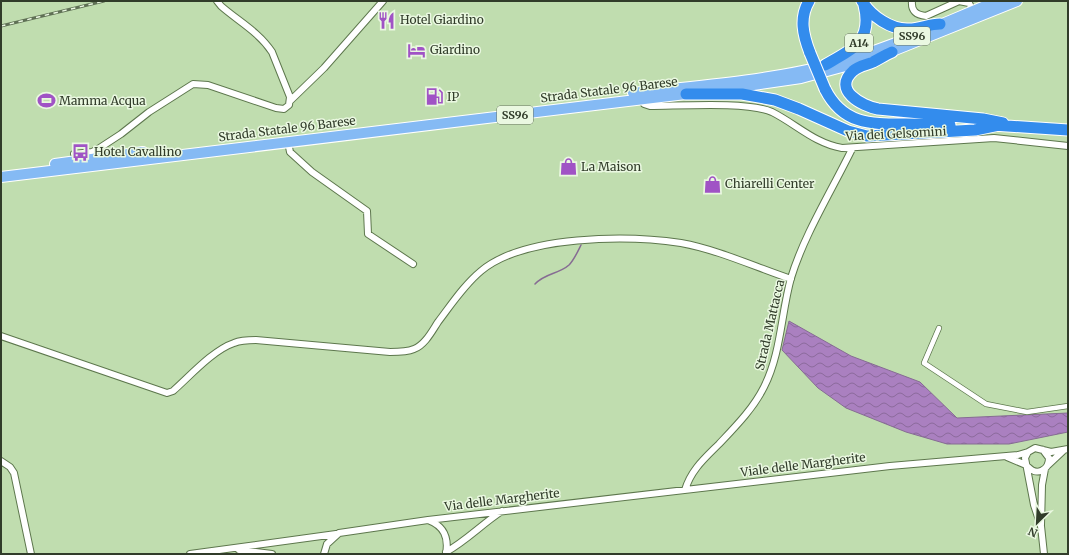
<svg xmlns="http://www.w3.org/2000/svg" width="1069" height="555" font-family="Merriweather,serif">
<defs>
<pattern id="water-waves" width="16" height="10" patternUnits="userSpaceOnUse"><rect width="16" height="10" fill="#aa80c0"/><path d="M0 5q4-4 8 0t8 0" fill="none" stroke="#8b6a9c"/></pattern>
</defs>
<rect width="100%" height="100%" fill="#c0ddaf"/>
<path fill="url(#water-waves)" stroke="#866c93" d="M 789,321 L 851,356 L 920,382 L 957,418 L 1068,413 L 1068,432 L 1009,444 L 947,444 L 906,432 L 846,408 L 818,388 L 782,350 Z"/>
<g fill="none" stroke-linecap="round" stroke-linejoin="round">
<path stroke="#866c93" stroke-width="1.5" d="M 535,284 C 545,273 559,274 569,265 C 574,260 578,251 581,245"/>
<defs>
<path id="pedestrian" d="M 939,328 L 924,363 L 986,404 L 1027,412 L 1068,406"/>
<path id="minor" d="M 912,1 C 911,11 916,15 926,16 L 959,1 L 969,3 L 973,11
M 643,99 L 644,104 L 650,106 C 679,106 747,101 772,112 C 796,124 814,143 842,148 L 994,138 L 1068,146
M 290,101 L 324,68 L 383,1
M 288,142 L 290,152 L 312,172 L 367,211 L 368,234 L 413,264
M 74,154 L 92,152 L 98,149 L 121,134 L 149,112 L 193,84 L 208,85 L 276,108 L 284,109 L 289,105 L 290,97 L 272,52 C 259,32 238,21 221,6 L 217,1
M 1,336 L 167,393 L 173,391 C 190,376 213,350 234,343 C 241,340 249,340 256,340 L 390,352 C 398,352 407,352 414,349 C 425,345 432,331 438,322 C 451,305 464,285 481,271 C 524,235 628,235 681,243 C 719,250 755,267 791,279
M 1007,457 L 1026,465
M 1,461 L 10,467 L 14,473 L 31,554
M 1048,465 L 1064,450
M 1028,467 C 1036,476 1049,471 1049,458 L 1043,450
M 685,490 C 691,470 704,459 719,444 C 735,427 753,409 764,387 C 781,354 781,314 791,278 C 804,235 832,190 852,149
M 428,520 L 890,466 L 1018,455 L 1028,452
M 1041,525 L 1042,485 L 1045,469
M 239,550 L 272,554
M 446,552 C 466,541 482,524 502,511
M 190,554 L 336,534
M 324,554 L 327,544 L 339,533 L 428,520 C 444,526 449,537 446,554
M 1044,554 L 1041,526 L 1034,505 L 1025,458 L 1028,452 L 1035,448 L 1051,452 L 1068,449"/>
<path id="primary" d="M 885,54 L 1017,1
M 720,90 L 801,78 L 864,61
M 633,93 C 697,86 762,81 825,66 C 884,51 941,24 997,1
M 55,164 L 143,152
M 1,177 L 694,93"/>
<path id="motorway" d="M 809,1 C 799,18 803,35 810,53
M 862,1 C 871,16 891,30 909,29 C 920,29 929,24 940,24
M 892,52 C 885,55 879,59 873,62 C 866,65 858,66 853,71 C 832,90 862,106 878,109 L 983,119 L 1003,123
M 825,65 C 853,49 873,41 864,5
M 825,89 C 843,125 871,124 906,124 C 921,124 935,125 950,125
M 686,94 L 742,94 L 775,100 L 799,109 L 848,131 L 867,136 L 975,130 L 999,125
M 993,125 L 1068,130"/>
</defs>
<use href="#pedestrian" stroke="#5d774d" stroke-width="6"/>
<use href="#minor" stroke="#5d774d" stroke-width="8"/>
<use href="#primary" stroke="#fff" stroke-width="12"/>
<use href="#motorway" stroke="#fff" stroke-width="13"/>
<use href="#pedestrian" stroke="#fff" stroke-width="4.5"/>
<use href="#minor" stroke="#fff" stroke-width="6"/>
<use href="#primary" stroke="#85baf4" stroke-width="10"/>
<use href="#motorway" stroke="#338ced" stroke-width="11"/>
<defs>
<path id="rail" d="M 1,26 L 104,1"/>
</defs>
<use href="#rail" stroke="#5f7055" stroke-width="3"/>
<use href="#rail" stroke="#eaf8e1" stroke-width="1.5" stroke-dasharray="4.5" stroke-linecap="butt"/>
<defs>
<path id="motorway-bridge" d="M 810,53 L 825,89"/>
</defs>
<use href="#motorway-bridge" stroke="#fff" stroke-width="13" stroke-linecap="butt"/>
<use href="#motorway-bridge" stroke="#338ced" stroke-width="11"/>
</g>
<defs>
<symbol id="restaurant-bare" viewBox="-9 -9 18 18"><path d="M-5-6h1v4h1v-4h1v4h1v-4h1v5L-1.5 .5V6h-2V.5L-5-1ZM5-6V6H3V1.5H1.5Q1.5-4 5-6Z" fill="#a053c5" stroke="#eaf8e1" stroke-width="2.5" paint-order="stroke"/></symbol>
<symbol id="hotel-bare" viewBox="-9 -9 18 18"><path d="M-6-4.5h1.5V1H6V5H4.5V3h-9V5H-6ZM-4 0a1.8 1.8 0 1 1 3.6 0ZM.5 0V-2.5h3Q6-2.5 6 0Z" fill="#a053c5" stroke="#eaf8e1" stroke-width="2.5" paint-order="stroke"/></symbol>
<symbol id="fuel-bare" viewBox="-9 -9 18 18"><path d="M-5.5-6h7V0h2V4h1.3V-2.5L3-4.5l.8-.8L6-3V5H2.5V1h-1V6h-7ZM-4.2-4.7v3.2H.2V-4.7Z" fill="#a053c5" stroke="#eaf8e1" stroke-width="2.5" paint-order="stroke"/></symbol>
<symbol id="stadium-bare" viewBox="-9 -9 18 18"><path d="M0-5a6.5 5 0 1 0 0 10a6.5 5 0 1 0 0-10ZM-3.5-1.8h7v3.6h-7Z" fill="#a053c5" stroke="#eaf8e1" stroke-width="2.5" paint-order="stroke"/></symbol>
<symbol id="bus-bare" viewBox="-9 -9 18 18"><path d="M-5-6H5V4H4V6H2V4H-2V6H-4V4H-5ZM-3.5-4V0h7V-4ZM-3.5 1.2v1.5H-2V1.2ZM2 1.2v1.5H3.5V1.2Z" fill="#a053c5" stroke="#eaf8e1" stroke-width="2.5" paint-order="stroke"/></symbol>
<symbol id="shop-bare" viewBox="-9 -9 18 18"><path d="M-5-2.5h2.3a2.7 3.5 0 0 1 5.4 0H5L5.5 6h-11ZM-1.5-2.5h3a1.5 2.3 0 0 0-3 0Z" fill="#a053c5" stroke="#eaf8e1" stroke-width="2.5" paint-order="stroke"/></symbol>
</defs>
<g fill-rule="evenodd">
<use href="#restaurant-bare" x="374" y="8" width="25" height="25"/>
<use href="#hotel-bare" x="404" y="38" width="25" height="25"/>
<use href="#fuel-bare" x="422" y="84" width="25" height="25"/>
<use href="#stadium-bare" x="34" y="88" width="25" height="25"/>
<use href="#bus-bare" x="68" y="140" width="25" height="25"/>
<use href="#shop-bare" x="556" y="154" width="25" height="25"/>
<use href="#shop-bare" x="700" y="172" width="25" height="25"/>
</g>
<g text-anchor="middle" stroke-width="3" stroke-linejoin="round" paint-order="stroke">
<g fill="#eaf8e1" stroke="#687461" stroke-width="1">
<rect x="894" y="27" width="36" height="18" rx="3"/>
<rect x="845" y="34" width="28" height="18" rx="3"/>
<rect x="497" y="106" width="36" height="18" rx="3"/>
</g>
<g font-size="11" font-weight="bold" fill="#313c2a">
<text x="912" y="40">SS96</text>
<text x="859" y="47">A14</text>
<text x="515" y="119">SS96</text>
</g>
<g font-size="12" fill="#313c2a" stroke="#eaf8e1" text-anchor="start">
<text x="400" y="24">Hotel Giardino</text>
<text x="430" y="54">Giardino</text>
<text x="447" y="101">IP</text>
<text x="59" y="105">Mamma Acqua</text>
<text x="94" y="156">Hotel Cavallino</text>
<text x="581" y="171">La Maison</text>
<text x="725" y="188">Chiarelli Center</text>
</g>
<g font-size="12" fill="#313c2a" stroke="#eaf8e1">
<text transform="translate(609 90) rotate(-7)" y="4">Strada Statale 96 Barese</text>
<text transform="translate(287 129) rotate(-7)" y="4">Strada Statale 96 Barese</text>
<text transform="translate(896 134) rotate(-3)" y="4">Via dei Gelsomini</text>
<text transform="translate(770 325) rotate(-77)" y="4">Strada Mattacca</text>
<text transform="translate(803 465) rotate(-7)" y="4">Viale delle Margherite</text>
<text transform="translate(502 500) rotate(-7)" y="4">Via delle Margherite</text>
</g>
</g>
<rect width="1069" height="555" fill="none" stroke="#313c2a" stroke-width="4"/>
<g transform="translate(1037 523) rotate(204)" stroke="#eaf8e1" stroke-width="3" paint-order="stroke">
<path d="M0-3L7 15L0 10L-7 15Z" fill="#313c2a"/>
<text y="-6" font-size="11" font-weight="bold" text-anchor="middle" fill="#313c2a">N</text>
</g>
</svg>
